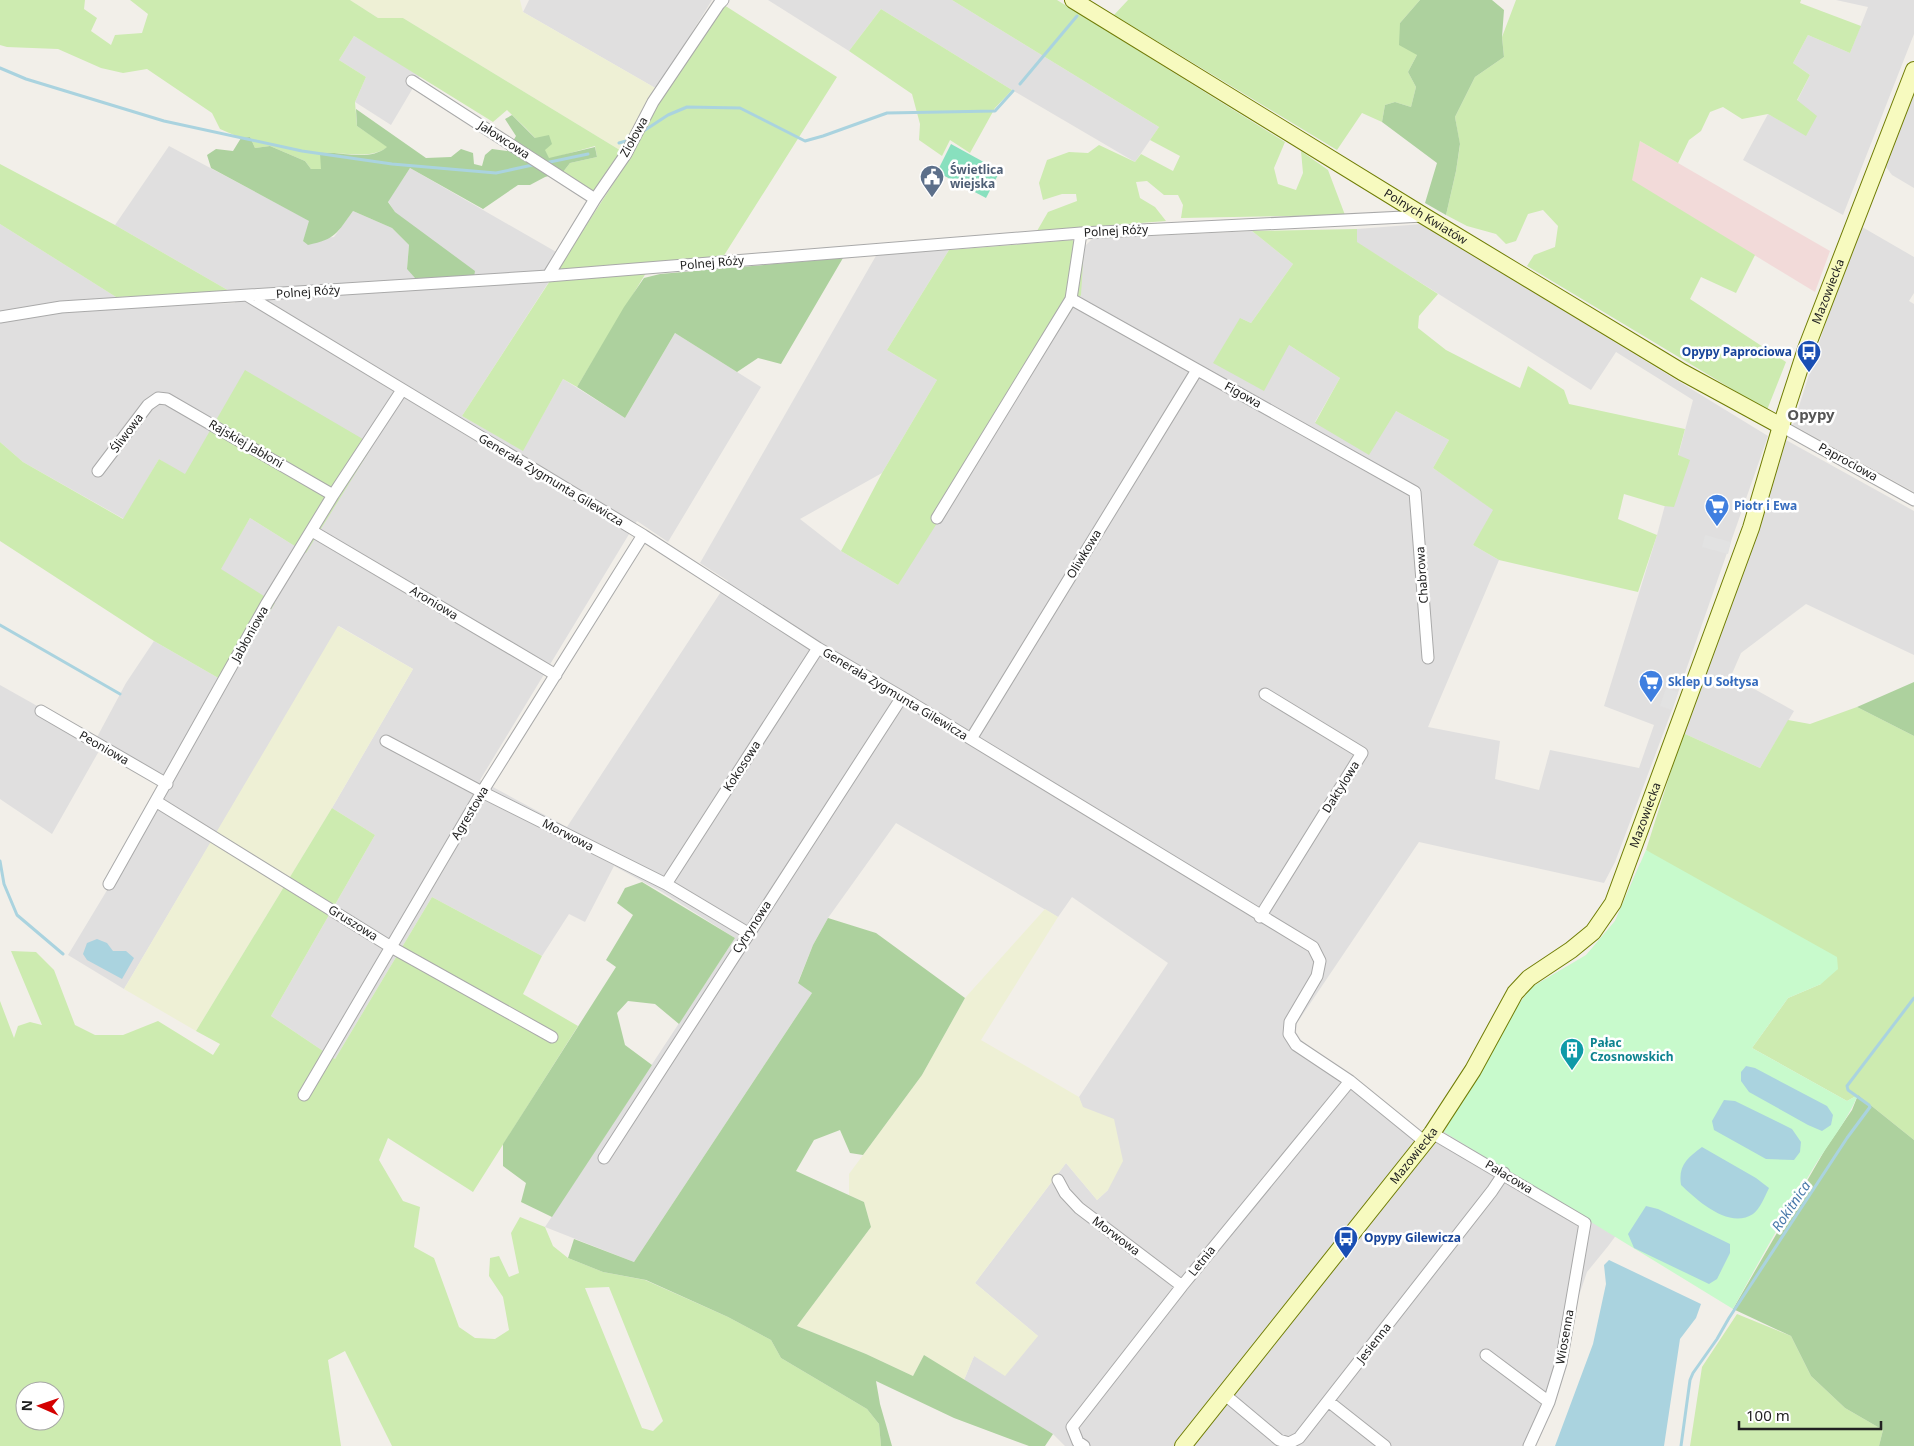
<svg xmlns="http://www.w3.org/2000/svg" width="1914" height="1446" font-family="'Noto Sans',sans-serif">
<rect width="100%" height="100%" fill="#f2efe9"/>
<path fill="#e0dfdf" d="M 529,0 L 712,0 L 657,89 L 523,12 Z
M 768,0 L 952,0 L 1159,127 L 1135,162 L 1012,90 L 881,9 L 849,51 Z
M 1836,0 L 1914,0 L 1914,34 L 1843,215 L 1743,160 L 1768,114 L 1806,135 L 1797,101 L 1810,75 L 1793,63 L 1808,35 L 1850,53 L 1868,7 Z
M 354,36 L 420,76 L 391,125 L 355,102 L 366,77 L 339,60 Z
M 1914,87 L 1914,188 L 1892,175 L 1883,163 Z
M 169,146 L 310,221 L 303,241 L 334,237 L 353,211 L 392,228 L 409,245 L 407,269 L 434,279 L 388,201 L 410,168 L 565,257 L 462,416 L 523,450 L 563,379 L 625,418 L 675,333 L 761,387 L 668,542 L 637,521 L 480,780 L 567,827 L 728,581 L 700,563 L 877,254 L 949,250 L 887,350 L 937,380 L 882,473 L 800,519 L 841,551 L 898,585 L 1084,247 L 1092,239 L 1252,231 L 1293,264 L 1251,323 L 1240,318 L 1289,345 L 1340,378 L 1315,422 L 1396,411 L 1449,440 L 1433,468 L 1494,510 L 1473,545 L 1499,560 L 1428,727 L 1500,741 L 1495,779 L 1539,790 L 1550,750 L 1639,768 L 1654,725 L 1604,706 L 1657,535 L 1693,400 L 1616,352 L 1591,390 L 1356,242 L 1357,229 L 1422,224 L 1768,436 L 1672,710 L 1615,862 L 1604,883 L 1419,842 L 1297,1023 L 1296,1032 L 1301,1040 L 1417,1129 L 1439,1140 L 1511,1014 L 1532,987 L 1587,955 L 1615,921 L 1640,863 L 1815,960 L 1609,1245 L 1587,1272 L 1528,1446 L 1065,1446 L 1053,1434 L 964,1380 L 974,1356 L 1038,1336 L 975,1283 L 1066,1163 L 1097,1200 L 1108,1190 L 1079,1097 L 1168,963 L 1072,897 L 1058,917 L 896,823 L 828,918 L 813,945 L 798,982 L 812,993 L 634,1262 L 545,1227 L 735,938 L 662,892 L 614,866 L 585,922 L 569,914 L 542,956 L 432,897 L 335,1059 L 271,1016 L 375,835 L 332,808 L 413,669 L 339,626 L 124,989 L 68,955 L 168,789 L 99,751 L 52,834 L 0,799 L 0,685 L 96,739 L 126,683 L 154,641 L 227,683 L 220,569 L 250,518 L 306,553 L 159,459 L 124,519 L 23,462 L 0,442 L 0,224 L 132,307 L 235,303 L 231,292 L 115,225 Z
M 1857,224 L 1914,257 L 1914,293 L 1909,301 L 1914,304 L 1914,492 L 1793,425 Z
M 1786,440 L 1914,511 L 1914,655 L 1806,604 L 1741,653 L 1731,676 L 1794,711 L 1760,768 L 1683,733 L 1741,579 Z"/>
<path fill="#f2dad9" d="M 1640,141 L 1830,251 L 1815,292 L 1631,180 Z"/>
<path fill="#eef0d5" d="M 350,0 L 520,0 L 523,12 L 657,89 L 623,152 L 403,18 L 378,18 Z
M 338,626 L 413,669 L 332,808 L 196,1031 L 124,989 Z
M 1045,909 L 1058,917 L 981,1040 L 1079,1097 L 1083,1107 L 1114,1119 L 1123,1161 L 1108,1190 L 1097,1200 L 1066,1163 L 975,1283 L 1038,1336 L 1005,1376 L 974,1356 L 964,1380 L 924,1355 L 913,1376 L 866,1354 L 797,1326 L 871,1227 L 864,1202 L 849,1195 L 849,1174 L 922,1075 L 965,998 Z"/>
<path fill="#cdebb0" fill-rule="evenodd" d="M 0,0 L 85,0 L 84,9 L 97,18 L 91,31 L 111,45 L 115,35 L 142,33 L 148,14 L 130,0 L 350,0 L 378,18 L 403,18 L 623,152 L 594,193 L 563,172 L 570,163 L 597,157 L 595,146 L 549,159 C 540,139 522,125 507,110 L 493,122 L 354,36 L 339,60 L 366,77 L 355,102 L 357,126 L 388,147 C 368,161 343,151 321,153 L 321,169 L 311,169 L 305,161 L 270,146 L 255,148 L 250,137 L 241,138 L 220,129 L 212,113 L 147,69 L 123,73 L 101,68 L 58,49 L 7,47 L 0,45 Z
M 952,0 L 1057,0 L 1285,142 L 1274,168 L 1278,184 L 1296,190 L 1303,173 L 1301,151 L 1328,170 L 1345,215 L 1181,218 L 1183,205 L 1178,195 L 1164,195 L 1147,181 L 1136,182 L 1140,198 L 1155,207 L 1166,221 L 1037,231 L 1048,212 L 1077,201 L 1076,194 L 1062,194 L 1043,200 L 1039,183 L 1047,160 L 1069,152 L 1088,153 L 1099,145 L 1135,162 L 1141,154 L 1173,171 L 1180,156 L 1150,140 L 1159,127 Z
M 1128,0 L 1420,0 L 1400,23 L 1417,55 L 1408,72 L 1416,87 L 1411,107 L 1395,102 L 1385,105 L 1382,122 L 1362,113 L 1337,150 L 1114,15 Z
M 1516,0 L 1801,0 L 1800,3 L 1861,26 L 1850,53 L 1808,35 L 1793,63 L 1810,75 L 1797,100 L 1817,116 L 1806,136 L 1768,114 L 1742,119 L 1723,107 L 1710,112 L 1701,131 L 1689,140 L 1678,163 L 1640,141 L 1632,180 L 1755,255 L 1736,293 L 1701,277 L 1690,299 L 1786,362 L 1767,410 L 1527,266 L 1534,255 L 1555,247 L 1558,226 L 1543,210 L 1528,214 L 1516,241 L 1506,244 L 1496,234 L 1467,226 L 1446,215 L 1456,171 L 1460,145 L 1455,117 L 1475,77 L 1504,57 L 1502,37 Z
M 724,5 L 837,77 L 723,257 L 652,263 L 577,387 L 563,379 L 523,451 L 462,416 L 630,158 L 655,107 Z
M 881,9 L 1012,90 L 995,108 L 970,153 L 950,140 L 942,156 L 919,140 L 920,124 L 912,94 L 849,51 Z
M 0,164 L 115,225 L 231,292 L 116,297 L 0,224 Z
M 1357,229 L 1357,242 L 1438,294 L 1419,316 L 1418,328 L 1446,350 L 1520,388 L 1528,366 L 1564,390 L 1569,404 L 1685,429 L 1678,455 L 1690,460 L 1674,507 L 1664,506 L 1624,494 L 1618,519 L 1657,535 L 1638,592 L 1499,560 L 1473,545 L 1493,510 L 1433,468 L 1449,440 L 1396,411 L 1369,455 L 1315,423 L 1340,378 L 1289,345 L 1264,391 L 1213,363 L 1240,318 L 1251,323 L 1293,264 L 1252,231 Z
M 1072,240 L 1084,247 L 1081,295 L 898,585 L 841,551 L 882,473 L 937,380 L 887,350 L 949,250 Z
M 245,370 L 373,445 L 306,553 L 250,518 L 221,569 L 275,603 L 227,683 L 154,641 L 0,541 L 0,442 L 23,462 L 123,519 L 159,459 L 185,474 Z
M 1857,707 L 1914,736 L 1914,1140 L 1858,1095 L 1847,1101 L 1752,1048 L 1788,998 L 1821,984 L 1646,850 L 1683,733 L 1760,768 L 1788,720 L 1810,724 Z
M 332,808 L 375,835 L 271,1016 L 335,1059 L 432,897 L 542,956 L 523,994 L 578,1026 L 473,1192 L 388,1138 L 379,1160 L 403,1201 L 420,1207 L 414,1247 L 434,1258 L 459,1327 L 475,1338 L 495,1339 L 509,1330 L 503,1297 L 489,1276 L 490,1258 L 499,1256 L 509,1277 L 519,1273 L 511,1233 L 520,1217 L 545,1227 L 553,1246 L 568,1258 L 603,1272 L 645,1280 L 728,1317 L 771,1340 L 781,1358 L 867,1409 L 879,1424 L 881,1446 L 392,1446 L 345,1351 L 328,1360 L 341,1446 L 0,1446 L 0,1001 L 14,1038 L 18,1026 L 30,1022 L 42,1025 L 11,951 L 36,952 L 54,970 L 75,1025 L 95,1035 L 123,1035 L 158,1021 L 213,1055 L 220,1044 L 196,1031 ZM 609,1287 L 663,1421 L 653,1431 L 642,1428 L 585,1288 ZM 25,1391 L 55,1391 L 55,1421 L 25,1421 Z
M 1737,1314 L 1791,1336 L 1811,1376 L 1845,1408 L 1883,1430 L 1879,1446 L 1690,1446 L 1702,1367 Z"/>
<path fill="#add19e" d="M 1420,0 L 1492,0 L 1504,10 L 1502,37 L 1504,57 L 1475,77 L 1455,117 L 1460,144 L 1456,171 L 1446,215 L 1425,203 L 1437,163 L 1382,122 L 1385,105 L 1395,102 L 1411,107 L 1416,87 L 1408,72 L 1417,55 L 1399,45 L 1400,23 Z
M 356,109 L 426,158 L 451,157 L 461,149 L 473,153 L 474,164 L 482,166 L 485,155 L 492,149 L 507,151 L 516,136 L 505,119 L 512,115 L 535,138 L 549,135 L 552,144 L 545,150 L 549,158 L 595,147 L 597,157 L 570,163 L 563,172 L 545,177 L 530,185 L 518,185 L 483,209 L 410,168 L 388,202 L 395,212 L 475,271 L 474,277 L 415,278 L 407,269 L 409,245 L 392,228 L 353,211 C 337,233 336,239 308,245 L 303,241 L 309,221 L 211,168 L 207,155 L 216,149 L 233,151 L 241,138 L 250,137 L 255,148 L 270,146 L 305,161 L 311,169 L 321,169 L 320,153 C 342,151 369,162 387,147 L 357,126 Z
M 843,258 L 781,364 L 758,358 L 737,372 L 675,333 L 625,418 L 577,387 L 624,307 L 644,278 L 660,274 Z
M 1914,682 L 1914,736 L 1857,707 Z
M 642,882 L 735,938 L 679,1024 L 655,1004 L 628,1001 L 617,1013 L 625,1045 L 652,1065 L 552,1217 L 521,1202 L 526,1183 L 503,1166 L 503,1144 L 616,967 L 606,960 L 633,915 L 617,903 L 625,888 Z
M 828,918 L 876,933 L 965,998 L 922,1075 L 863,1155 L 850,1153 L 840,1130 L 814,1140 L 796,1171 L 864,1202 L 871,1227 L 797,1326 L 866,1354 L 913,1376 L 924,1355 L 1053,1434 L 1045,1446 L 1029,1446 L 954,1418 L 876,1381 L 880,1404 L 892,1446 L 881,1446 L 879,1424 L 867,1409 L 781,1358 L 771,1340 L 728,1317 L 646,1280 L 603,1272 L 568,1258 L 574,1239 L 634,1262 L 812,993 L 798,983 L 813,945 Z
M 1858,1095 L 1914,1140 L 1914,1446 L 1879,1446 L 1883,1430 L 1845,1408 L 1811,1376 L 1791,1336 L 1733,1309 L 1826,1148 L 1852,1110 Z"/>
<path fill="#c8facc" d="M 1646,850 L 1837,957 L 1838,969 L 1821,984 L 1788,998 L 1752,1048 L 1847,1101 L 1858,1095 C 1847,1121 1829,1143 1814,1167 C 1786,1213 1759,1261 1733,1309 L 1444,1132 L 1511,1014 L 1532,987 L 1586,955 L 1615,921 Z"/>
<path fill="#88e0be" d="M 951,144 L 1000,171 L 986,198 L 937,172 Z"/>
<path fill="#e2e2e2" d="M 1705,535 L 1731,542 L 1728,554 L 1702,547 Z
M 1666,688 L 1678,692 L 1672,710 L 1660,706 Z"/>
<path fill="#aad3df" d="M 97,939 L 107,943 L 113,951 L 126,951 L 134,958 L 122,979 L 87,960 L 83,954 L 87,943 Z
M 1746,1066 L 1755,1068 L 1827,1106 L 1833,1115 L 1831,1125 L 1822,1131 L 1808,1125 L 1749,1092 L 1741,1081 L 1741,1072 Z
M 1724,1100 L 1735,1101 L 1792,1129 L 1801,1142 L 1800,1152 L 1794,1160 L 1766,1159 L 1714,1130 L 1712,1121 Z
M 1702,1147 L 1756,1178 L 1769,1188 C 1765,1196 1760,1209 1753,1214 C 1729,1230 1697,1200 1681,1185 C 1678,1166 1687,1158 1702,1147 Z
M 1646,1206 L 1658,1209 L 1730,1244 L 1730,1253 L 1717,1279 L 1709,1284 L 1634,1248 L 1628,1234 Z
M 1609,1260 L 1701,1304 L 1696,1318 L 1680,1339 L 1664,1446 L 1555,1446 L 1593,1344 L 1606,1284 L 1604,1265 Z"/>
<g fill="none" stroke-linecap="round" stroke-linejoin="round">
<path stroke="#aad3df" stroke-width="3" d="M 0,68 L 26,79 L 164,121 L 302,151 L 392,164 L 496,173 L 537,164
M 1020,84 L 1077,16
M 642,132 L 668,115 L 687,107 L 740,108 L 805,141 L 823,136 L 887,113 L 995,111 L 1013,91
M 619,143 L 626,141
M 545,163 L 588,154
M 0,625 L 120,694
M 0,861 L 4,884 L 17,915 L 63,954
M 1681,1446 L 1690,1380 L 1693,1373 L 1717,1339 L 1729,1318 L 1847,1138 L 1870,1107 L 1869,1105 L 1848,1090 L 1847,1086 L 1914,998"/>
<defs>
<path id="street" d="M 412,81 L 595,199
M 548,276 L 595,199 L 626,154 L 653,102 L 719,4 L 723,0
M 248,296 L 643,535 L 818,648 L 902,697 L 1313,947 L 1320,961 L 1317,976 L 1290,1022 L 1289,1034 L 1296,1045 L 1350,1081 L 1425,1142
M 1071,299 L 1415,492 L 1428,658
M 0,317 L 61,307 L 548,276 L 1081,233 L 1424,216
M 1781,426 L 1914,500
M 98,471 L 148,405 L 158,398 L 167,399 L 333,495
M 937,518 L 1071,299 L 1081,233
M 312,531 L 556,675
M 41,711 L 167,784
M 971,739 L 1197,370
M 386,741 L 482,792 L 666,884 L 748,933
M 157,802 L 391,947 L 552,1037
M 109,884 L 267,603 L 333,495 L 402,390
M 666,884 L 818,648
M 1260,917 L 1362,753 L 1265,694
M 304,1095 L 482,792 L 643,535
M 1432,1133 L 1585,1223 L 1561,1363 L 1549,1402 L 1529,1446
M 604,1158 L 902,697
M 1058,1180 L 1065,1193 L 1079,1208 L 1182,1286
M 1486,1355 L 1549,1402
M 1224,1394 L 1279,1440 L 1289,1443 L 1299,1438 L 1492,1191 L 1504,1173
M 1328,1401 L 1385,1446
M 1084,1446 L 1078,1442 L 1072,1427 L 1182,1286 L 1350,1081"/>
<g id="secondary">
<path id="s1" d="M 1073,0 L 1424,216 L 1682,372 L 1781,426"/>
<path id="s2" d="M 1183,1446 L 1432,1133 L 1473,1070 L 1515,993 L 1529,978 L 1571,950 L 1593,932 L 1613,903 L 1751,528 L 1781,426 L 1806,349 L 1914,70"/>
</g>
</defs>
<use href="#street" stroke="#a9a9a9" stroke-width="13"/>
<use href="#secondary" stroke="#707d05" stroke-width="18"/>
<use href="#street" stroke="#fff" stroke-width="11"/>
<use href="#secondary" stroke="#f7fabf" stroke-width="16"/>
</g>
<defs>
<symbol id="civic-pin" viewBox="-11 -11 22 30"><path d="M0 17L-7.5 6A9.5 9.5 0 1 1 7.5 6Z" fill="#5c6f8a" stroke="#fff"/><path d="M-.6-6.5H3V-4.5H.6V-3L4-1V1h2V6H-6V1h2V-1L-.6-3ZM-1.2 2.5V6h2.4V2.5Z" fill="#fff"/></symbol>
<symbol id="bus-pin" viewBox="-11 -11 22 30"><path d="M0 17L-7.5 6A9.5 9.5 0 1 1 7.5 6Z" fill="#1a4fb4" stroke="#fff"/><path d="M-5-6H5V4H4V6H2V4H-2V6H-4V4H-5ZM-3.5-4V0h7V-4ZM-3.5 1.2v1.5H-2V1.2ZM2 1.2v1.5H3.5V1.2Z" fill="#fff"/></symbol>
<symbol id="supermarket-pin" viewBox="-11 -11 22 30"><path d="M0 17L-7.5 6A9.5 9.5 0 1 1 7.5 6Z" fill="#3f7fe0" stroke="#fff"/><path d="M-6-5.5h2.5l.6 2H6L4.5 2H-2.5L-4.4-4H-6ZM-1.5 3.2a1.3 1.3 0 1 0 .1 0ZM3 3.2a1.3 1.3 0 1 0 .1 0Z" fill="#fff"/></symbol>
<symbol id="building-pin" viewBox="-11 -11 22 30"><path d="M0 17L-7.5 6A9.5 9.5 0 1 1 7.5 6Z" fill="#0f9aa8" stroke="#fff"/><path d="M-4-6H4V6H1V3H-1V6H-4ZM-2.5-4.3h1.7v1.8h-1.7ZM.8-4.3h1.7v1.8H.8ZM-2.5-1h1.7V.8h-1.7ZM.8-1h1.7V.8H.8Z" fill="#fff"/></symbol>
</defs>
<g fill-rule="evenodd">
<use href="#civic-pin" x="918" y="163" width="28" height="38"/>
<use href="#bus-pin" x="1795" y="338" width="28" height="38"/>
<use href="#supermarket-pin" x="1703" y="492" width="28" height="38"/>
<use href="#supermarket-pin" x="1637" y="668" width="28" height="38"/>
<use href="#building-pin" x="1558" y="1036" width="28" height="38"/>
<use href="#bus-pin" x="1332" y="1224" width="28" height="38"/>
</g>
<g text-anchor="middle" stroke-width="5" stroke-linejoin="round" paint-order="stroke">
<g font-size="12" fill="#222" stroke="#fff">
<text transform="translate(634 137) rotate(-61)" y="4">Ziołowa</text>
<text transform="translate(504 140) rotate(33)" y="4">Jałowcowa</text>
<text dy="4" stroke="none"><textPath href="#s1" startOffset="414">Polnych Kwiatów</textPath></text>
<text transform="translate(1116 231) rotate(-3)" y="4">Polnej Róży</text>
<text transform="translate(712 263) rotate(-5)" y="4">Polnej Róży</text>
<text dy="4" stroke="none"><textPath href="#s2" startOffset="1346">Mazowiecka</textPath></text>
<text transform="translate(308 292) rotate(-4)" y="4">Polnej Róży</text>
<text transform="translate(1243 395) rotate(29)" y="4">Figowa</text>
<text transform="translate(127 433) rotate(-53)" y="4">Śliwowa</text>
<text transform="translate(246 444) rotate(30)" y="4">Rajskiej Jabłoni</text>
<text transform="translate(1848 462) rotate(29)" y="4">Paprociowa</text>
<text transform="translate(551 480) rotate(31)" y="4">Generała Zygmunta Gilewicza</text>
<text transform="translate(1084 554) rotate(-59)" y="4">Oliwkowa</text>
<text transform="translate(1422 575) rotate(-94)" y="4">Chabrowa</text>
<text transform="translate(434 603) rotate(31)" y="4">Aroniowa</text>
<text transform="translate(250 634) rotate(-61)" y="4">Jabłoniowa</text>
<text transform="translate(895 694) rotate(31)" y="4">Generała Zygmunta Gilewicza</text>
<text transform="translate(104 748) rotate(30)" y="4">Peoniowa</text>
<text transform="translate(742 766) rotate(-57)" y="4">Kokosowa</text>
<text transform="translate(1341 787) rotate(-58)" y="4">Daktylowa</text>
<text transform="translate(470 813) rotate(-59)" y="4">Agrestowa</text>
<text dy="4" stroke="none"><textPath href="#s2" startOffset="791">Mazowiecka</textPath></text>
<text transform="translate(568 835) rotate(27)" y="4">Morwowa</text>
<text transform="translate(353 923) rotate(32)" y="4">Gruszowa</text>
<text transform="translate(752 927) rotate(-57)" y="4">Cytrynowa</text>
<text dy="4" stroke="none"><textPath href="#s2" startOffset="371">Mazowiecka</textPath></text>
<text transform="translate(1509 1177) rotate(31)" y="4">Pałacowa</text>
<text transform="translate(1116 1236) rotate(37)" y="4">Morwowa</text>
<text transform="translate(1202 1261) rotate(-51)" y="4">Letnia</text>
<text transform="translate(1565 1337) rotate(-80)" y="4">Wiosenna</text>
<text transform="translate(1374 1343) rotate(-52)" y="4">Jesienna</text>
</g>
<g font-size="12" font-weight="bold" fill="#4e5e75" stroke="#fff" text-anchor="start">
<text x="950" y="174">Świetlica<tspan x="950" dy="14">wiejska</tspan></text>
</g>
<g font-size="12" font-weight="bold" fill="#164399" stroke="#fff" text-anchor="end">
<text x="1792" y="356">Opypy Paprociowa</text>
<text x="1364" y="1242" text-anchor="start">Opypy Gilewicza</text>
</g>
<g font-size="12" font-weight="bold" fill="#366cbe" stroke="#fff" text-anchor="start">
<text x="1734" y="510">Piotr i Ewa</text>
<text x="1668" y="686">Sklep U Sołtysa</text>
</g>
<g font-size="12" font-weight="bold" fill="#0d838f" stroke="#fff" text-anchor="start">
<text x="1590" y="1047">Pałac<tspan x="1590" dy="14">Czosnowskich</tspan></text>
</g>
<g font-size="14" font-style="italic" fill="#4a7aab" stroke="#fff">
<text transform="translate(1791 1206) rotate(-56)" y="5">Rokitnica</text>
</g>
<g font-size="15" font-weight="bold" fill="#555" stroke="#fff">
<text x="1811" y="420">Opypy</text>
</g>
</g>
<g transform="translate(40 1406) rotate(272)"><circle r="24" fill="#ffffff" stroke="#a7a7a7"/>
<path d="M0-4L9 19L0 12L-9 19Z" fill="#d40000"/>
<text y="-8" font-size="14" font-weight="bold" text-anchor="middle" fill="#222222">N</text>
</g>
<path d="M1739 1421v8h142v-8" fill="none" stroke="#222222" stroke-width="2.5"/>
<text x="1746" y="1421" font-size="15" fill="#222222" stroke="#ffffff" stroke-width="4" paint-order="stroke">100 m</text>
</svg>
